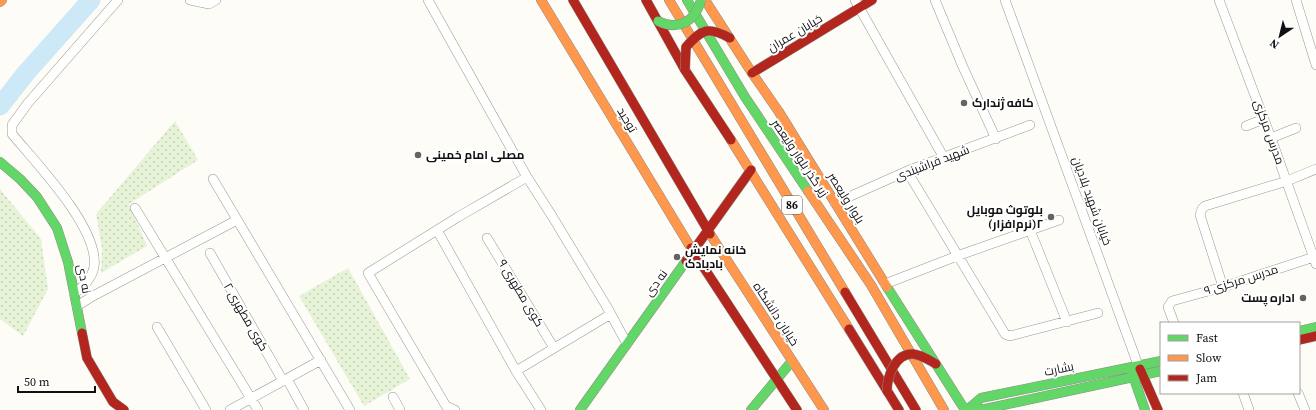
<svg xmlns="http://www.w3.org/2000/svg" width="1316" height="410" font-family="'Source Serif 4',Cairo,serif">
<defs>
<pattern id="park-dots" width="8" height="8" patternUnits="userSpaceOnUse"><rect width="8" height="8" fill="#e7f3d7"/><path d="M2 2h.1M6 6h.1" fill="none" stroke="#c5cfb8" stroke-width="1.8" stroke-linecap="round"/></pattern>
</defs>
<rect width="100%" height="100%" fill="#fdfcf7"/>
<path fill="url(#park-dots)" d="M 175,121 L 198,160 L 129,204 L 147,246 L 101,273 L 102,249 L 96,214 Z
M 0,189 L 41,239 L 48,289 L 23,336 L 0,319 Z
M 348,268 L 410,379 L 364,406 L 299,296 Z"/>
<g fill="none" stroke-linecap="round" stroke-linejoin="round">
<path stroke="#cde8f7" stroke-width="19" d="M 0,106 L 26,73 L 91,0"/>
<defs>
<path id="street" d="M 190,0 L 209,4 L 216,0
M 428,0 L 527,177 L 552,216 L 607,307 L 627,344
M 855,0 L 944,158
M 935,0 L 963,67 L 996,139
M 1005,0 L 1138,365
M 1219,0 L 1271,138 L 1316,264
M 1296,0 L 1316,65
M 1246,126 L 1264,119
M 1271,138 L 1296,128
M 907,171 L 1005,334 L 1010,336 L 1098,313
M 213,179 L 350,410
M 835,203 L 907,171 L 1030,125
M 135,208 L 258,410
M 437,230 L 516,371 L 541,410
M 1030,230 L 1067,322
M 487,238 L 554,348
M 210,253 L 283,381
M 885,284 L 957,256 L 1059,220
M 1223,287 L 1200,215 L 1202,209 L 1205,206 L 1287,181 L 1316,169
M 74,294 C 83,286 92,279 94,267 C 100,229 36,163 12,134 L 12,125 L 28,103 L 118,0
M 77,306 L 93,296 L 237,220
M 1174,323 L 1168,307 L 1172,301 L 1223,287 L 1314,257
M 157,327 L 206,410
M 516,371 L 611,314
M 287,379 L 304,410
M 1243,393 L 1249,410
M 1298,393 L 1305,410
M 393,397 L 400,410
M 230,410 L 321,360
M 455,410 L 446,406 L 368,273 L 458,217 L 527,177"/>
<path id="fast" d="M 687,0 L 745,97 L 808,191
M 0,162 L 20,179 L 37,197 L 57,228 L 68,262 L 82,333
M 887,287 L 965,410
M 1299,331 L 1316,327
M 1131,370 L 1145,410
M 580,410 L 686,261
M 751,410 L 792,361
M 967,410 L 981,398 L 1161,361
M 973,410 L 985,409 L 1161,371"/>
<path id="slow" d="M 541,0 L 691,248
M 669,0 L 845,292
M 705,0 L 752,73 L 779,112 L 887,287
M 0,2 L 2,0
M 731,140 L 849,329
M 808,191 L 871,285 L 944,410
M 710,234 L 824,410"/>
<path id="jam" d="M 573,0 L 710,234
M 646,0 L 685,70 L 731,140
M 752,73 L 872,0
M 691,248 L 797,410
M 686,261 L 751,170
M 845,292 L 916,410
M 849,329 L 899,410
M 82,333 L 87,358 L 113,402 L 124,410
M 1299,340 L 1316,336
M 1140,369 L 1158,410"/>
</defs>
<use href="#street" stroke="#979795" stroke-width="10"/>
<use href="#fast" stroke="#8e8d8b" stroke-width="10"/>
<use href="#slow" stroke="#8e8d8b" stroke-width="10"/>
<use href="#jam" stroke="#8e8d8b" stroke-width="10"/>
<use href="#street" stroke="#fffffe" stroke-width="9"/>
<use href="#fast" stroke="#63d668" stroke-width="9"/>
<use href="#slow" stroke="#ff974d" stroke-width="9"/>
<use href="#jam" stroke="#b3261e" stroke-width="9"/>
<defs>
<path id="fast-bridge" d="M 658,21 C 678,31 695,22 701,0"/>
<path id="jam-bridge" d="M 685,70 L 686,47 C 702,29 708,26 730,38
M 887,391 C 887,377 895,353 913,354 C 922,355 929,360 936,364"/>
</defs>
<use href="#fast-bridge" stroke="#8e8d8b" stroke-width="10" stroke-linecap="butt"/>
<use href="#jam-bridge" stroke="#8e8d8b" stroke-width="10" stroke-linecap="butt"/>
<use href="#fast-bridge" stroke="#63d668" stroke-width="9"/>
<use href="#jam-bridge" stroke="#b3261e" stroke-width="9"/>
</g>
<g fill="#646362" stroke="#fff" stroke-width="1.5">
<circle cx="964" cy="103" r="4"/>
<circle cx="418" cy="155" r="4"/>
<circle cx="1051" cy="217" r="4"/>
<circle cx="677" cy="257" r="4"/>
<circle cx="1303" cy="298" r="4"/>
</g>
<g text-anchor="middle" stroke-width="4" stroke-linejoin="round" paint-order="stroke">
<rect fill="#fff" stroke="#585858" stroke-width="1" x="782" y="196" width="20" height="18" rx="3"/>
<g font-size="11" font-weight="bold" fill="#111">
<text x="792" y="209">86</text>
</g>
<g font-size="12" fill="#111" stroke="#fff">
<text transform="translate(795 33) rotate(-31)" y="4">خیابان عمران</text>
<text transform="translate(627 120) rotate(59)" y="4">توحید</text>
<text transform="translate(1269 132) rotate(70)" y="4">مدرس مرکزی</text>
<text transform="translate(800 158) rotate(56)" y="4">زیر گذر بلوار ولیعصر</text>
<text transform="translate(932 163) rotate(-21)" y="4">شهید فراشبندی</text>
<text transform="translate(846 198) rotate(58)" y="4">بلوار ولیعصر</text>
<text transform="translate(1092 201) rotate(70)" y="4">خیابان شهید بلادیان</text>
<text transform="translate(84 279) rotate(79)" y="4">نه دی</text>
<text transform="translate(1241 280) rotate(-17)" y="4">مدرس مرکزی ۹</text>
<text transform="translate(656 283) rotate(-54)" y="4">نه دی</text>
<text transform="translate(521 293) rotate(59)" y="4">کوی مطهری ۹</text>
<text transform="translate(776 314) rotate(57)" y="4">خیابان دانشگاه</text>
<text transform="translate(246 317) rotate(60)" y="4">کوی مطهری ۲</text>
<text transform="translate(1059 369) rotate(-12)" y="4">بشارت</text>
</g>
<g font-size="12" font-weight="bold" fill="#111" stroke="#fff" text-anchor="start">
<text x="972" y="107">کافه ژندارک</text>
<text x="426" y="159">مصلی امام خمینی</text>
<text x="1043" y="214" text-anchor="end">بلوتوث موبایل<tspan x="1043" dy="14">(نرم‌افزار)۲</tspan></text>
<text x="685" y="254">خانه نمایش<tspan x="685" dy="14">بادبادک</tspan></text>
<text x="1295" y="302" text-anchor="end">اداره پست</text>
</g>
</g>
<rect x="1160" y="322" width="140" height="72" fill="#ffffff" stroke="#a0a0a0"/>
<rect x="1168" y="335" width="20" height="6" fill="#63d668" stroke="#a0a0a0"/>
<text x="1196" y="342" font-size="12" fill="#111111">Fast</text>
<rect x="1168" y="355" width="20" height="6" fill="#ff974d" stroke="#a0a0a0"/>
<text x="1196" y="362" font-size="12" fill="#111111">Slow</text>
<rect x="1168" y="375" width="20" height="6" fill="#b3261e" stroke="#a0a0a0"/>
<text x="1196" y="382" font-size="12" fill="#111111">Jam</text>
<g transform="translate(1280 36) rotate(215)" stroke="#ffffff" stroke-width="3" paint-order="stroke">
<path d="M0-3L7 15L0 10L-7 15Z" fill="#111111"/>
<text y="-6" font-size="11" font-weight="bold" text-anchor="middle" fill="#111111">N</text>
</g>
<path d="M18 386v6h77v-6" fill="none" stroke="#111111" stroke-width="2"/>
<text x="24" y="386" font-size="12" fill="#111111" stroke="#ffffff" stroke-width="3" paint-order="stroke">50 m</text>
</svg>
